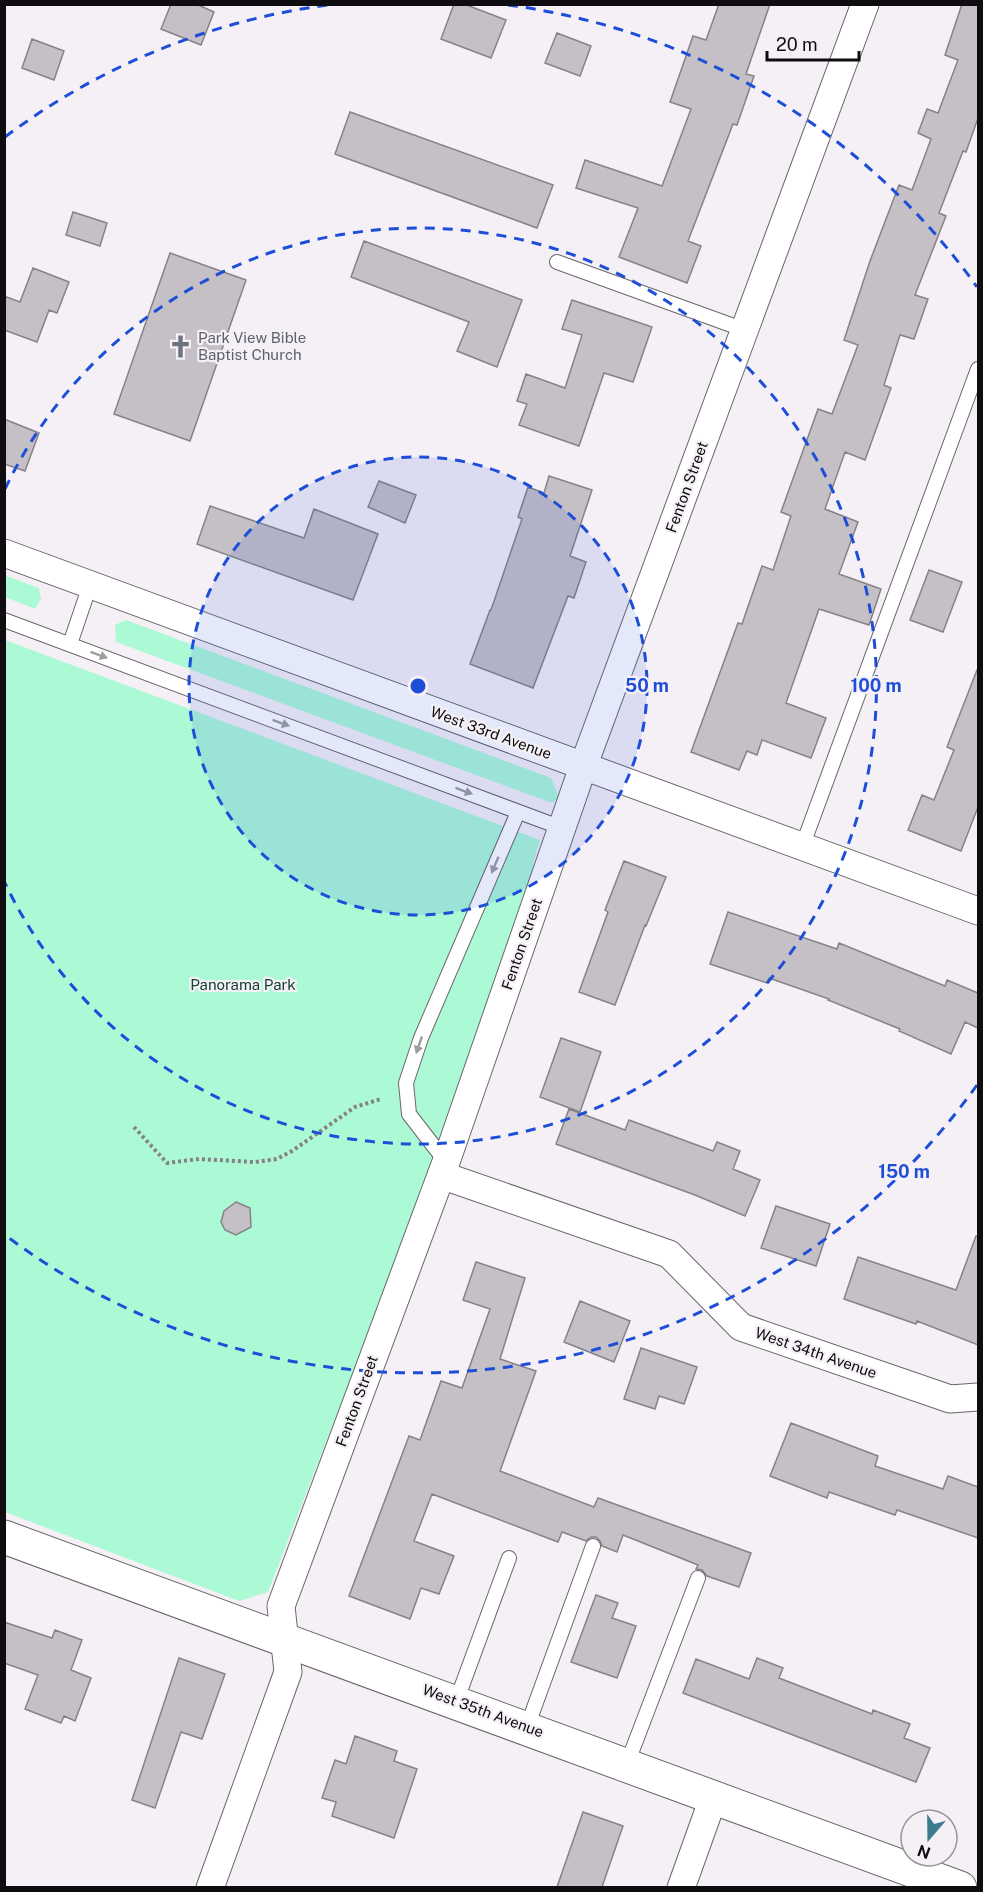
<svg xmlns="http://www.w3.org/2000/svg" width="983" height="1892" font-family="'Public Sans',sans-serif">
<rect width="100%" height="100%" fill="#f5f0f6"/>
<path fill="#acf9d6" d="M 4,575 L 39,588 L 41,599 L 35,609 L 5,597 Z
M 126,620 L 551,778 L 559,797 L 552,803 L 116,642 L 115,625 Z
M 5,640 L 540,840 L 533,863 L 535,876 L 451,1119 L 268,1592 L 239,1601 L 5,1512 Z"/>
<path fill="#c5c0c5" stroke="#878287" stroke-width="1.5" d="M 171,4 L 196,4 L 214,12 L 201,45 L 161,29 Z
M 454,4 L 464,4 L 506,20 L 491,58 L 441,39 Z
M 719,4 L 770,4 L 746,74 L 754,76 L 737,125 L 733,124 L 688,241 L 701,246 L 687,283 L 619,257 L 638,208 L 576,188 L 585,160 L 662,186 L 691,109 L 670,102 L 693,36 L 706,40 Z
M 962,4 L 978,4 L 978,118 L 966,152 L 963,151 L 939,213 L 946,216 L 915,295 L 928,299 L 914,339 L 900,335 L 884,385 L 891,388 L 865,460 L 845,452 L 825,509 L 858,522 L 839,574 L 881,589 L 869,625 L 819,609 L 786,703 L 826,718 L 811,758 L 762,740 L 757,755 L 747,751 L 739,770 L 691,752 L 738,623 L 742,624 L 762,566 L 773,570 L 791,516 L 781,512 L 818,409 L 832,414 L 858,345 L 844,340 L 870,261 L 899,185 L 912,190 L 931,139 L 918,133 L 927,109 L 938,113 L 958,60 L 945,55 Z
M 557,33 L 591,46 L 580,76 L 545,63 Z
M 32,39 L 64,51 L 54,80 L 22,68 Z
M 350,112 L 553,185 L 537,228 L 335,154 Z
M 73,212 L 107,223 L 100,246 L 66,235 Z
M 364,241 L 522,300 L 497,367 L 457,351 L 469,322 L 351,277 Z
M 170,253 L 246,280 L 190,441 L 114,414 Z
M 33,268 L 69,282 L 57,313 L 49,310 L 37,342 L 4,330 L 4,296 L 20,302 Z
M 572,300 L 652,327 L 633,382 L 604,373 L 579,446 L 519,425 L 527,404 L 517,401 L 526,374 L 565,388 L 582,335 L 562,329 Z
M 4,419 L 39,433 L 25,471 L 4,464 Z
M 549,476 L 592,490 L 570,556 L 586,562 L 574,598 L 568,596 L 533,688 L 470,664 L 490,610 L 491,610 L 522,519 L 518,517 L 528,487 L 544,493 Z
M 379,481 L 416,495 L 405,523 L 368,507 Z
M 210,506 L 304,538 L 314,509 L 378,534 L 353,600 L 197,544 Z
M 929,570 L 962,582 L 943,632 L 910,620 Z
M 977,670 L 978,670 L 978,807 L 961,851 L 908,830 L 922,795 L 934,800 L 954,750 L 947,747 Z
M 624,861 L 666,877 L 646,926 L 645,925 L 615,1005 L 579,992 L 608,912 L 605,910 Z
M 728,912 L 837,949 L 839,943 L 945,986 L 947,980 L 978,993 L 978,1028 L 965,1022 L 951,1054 L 899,1031 L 900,1029 L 828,1000 L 829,999 L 769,978 L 767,983 L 710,964 Z
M 561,1038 L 601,1052 L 580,1112 L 540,1097 Z
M 569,1109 L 625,1130 L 629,1120 L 713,1151 L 717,1142 L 740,1151 L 733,1169 L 760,1180 L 745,1216 L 695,1195 L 556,1144 Z
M 236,1202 L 250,1208 L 251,1227 L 236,1235 L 225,1230 L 221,1222 L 224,1211 Z
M 776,1206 L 830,1224 L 816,1266 L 761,1248 Z
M 976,1236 L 978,1236 L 978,1345 L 917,1321 L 916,1324 L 844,1299 L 858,1257 L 956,1290 Z
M 476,1262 L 525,1278 L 500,1359 L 536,1371 L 500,1471 L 594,1507 L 598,1498 L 751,1553 L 739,1587 L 707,1576 L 702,1570 L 696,1569 L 698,1565 L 623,1535 L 617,1552 L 602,1546 L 600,1541 L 596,1537 L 591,1537 L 586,1541 L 562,1532 L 558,1542 L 432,1494 L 414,1541 L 454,1556 L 439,1594 L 421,1588 L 410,1619 L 349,1596 L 409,1436 L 420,1440 L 441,1381 L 462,1388 L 490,1309 L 463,1300 Z
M 580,1301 L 630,1321 L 614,1362 L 564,1342 Z
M 641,1348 L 697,1367 L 684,1404 L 659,1396 L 655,1409 L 624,1399 Z
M 791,1423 L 878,1456 L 875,1466 L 943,1489 L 948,1476 L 978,1487 L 978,1538 L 897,1510 L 895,1515 L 829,1492 L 827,1498 L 770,1476 Z
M 596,1595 L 618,1603 L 612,1618 L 636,1626 L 617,1678 L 571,1662 Z
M 4,1622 L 52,1638 L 55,1630 L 82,1640 L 71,1670 L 91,1678 L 75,1721 L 64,1716 L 61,1723 L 25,1709 L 38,1675 L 4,1663 Z
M 179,1658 L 225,1674 L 202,1739 L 181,1732 L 155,1808 L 132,1800 Z
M 757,1658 L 783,1668 L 779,1678 L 872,1714 L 873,1710 L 910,1724 L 904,1738 L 930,1748 L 916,1782 L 683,1693 L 696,1659 L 749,1679 Z
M 355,1736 L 397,1751 L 394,1761 L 417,1769 L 394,1838 L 332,1816 L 336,1802 L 322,1798 L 335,1760 L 346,1764 Z
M 583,1812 L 623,1826 L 602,1887 L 557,1887 Z"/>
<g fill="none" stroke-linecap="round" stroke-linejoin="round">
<defs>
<path id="lane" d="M 557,262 L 745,330
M 4,620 L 562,828
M 70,644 L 90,585
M 802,847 L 978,369
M 446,1162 L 409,1114 L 406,1083 L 421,1038 L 518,812
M 456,1702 L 509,1558
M 527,1727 L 593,1546
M 627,1764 L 698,1578"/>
<path id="street" d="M 4,553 L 978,911
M 441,1175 L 669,1254 L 741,1327 L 950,1399 L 978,1397
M 210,1888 L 288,1672 L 281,1606 L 446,1162 L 583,767 L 865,4
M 681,1888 L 714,1796"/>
<path id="secondary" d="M 4,1537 L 960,1888"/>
</defs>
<use href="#lane" stroke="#6a666a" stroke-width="16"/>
<use href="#street" stroke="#6a666a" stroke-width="29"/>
<use href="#secondary" stroke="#6a666a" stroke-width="35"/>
<path stroke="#858185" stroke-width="4" stroke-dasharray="3 3" stroke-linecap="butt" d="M 134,1127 L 167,1163 L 199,1159 L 255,1162 L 277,1159 L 292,1151 L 355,1107 L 381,1099"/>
<use href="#lane" stroke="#fff" stroke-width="14"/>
<use href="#street" stroke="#fff" stroke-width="27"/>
<use href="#secondary" stroke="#fff" stroke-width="33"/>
</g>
<defs><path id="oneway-solid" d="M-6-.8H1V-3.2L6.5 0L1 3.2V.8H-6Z" transform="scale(1.5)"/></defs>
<g fill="#9f9e9f">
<use href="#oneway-solid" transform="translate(99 655) rotate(20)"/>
<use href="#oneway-solid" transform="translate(281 723) rotate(20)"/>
<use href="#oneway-solid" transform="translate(464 791) rotate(20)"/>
<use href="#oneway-solid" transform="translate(495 865) rotate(113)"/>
<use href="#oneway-solid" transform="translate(419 1045) rotate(109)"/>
</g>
<circle cx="418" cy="686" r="229" fill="#1d4ed8" fill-opacity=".12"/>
<g fill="none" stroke="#1d4ed8" stroke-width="3" stroke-dasharray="10 8">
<circle cx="418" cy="686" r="229"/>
<path d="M5 489A458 458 0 1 1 5 883"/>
<path d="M977 1085A687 687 0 0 1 5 1235M5 137A687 687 0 0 1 328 5M508 5A687 687 0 0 1 977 287"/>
</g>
<defs>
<symbol id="church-bare" viewBox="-9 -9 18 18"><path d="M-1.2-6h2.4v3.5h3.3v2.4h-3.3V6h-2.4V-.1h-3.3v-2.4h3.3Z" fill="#6b7280" stroke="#f5f0f6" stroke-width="2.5" paint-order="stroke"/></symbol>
</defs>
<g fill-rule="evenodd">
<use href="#church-bare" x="164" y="330" width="33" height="33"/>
</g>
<g text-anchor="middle" stroke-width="4.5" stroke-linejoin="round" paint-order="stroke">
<g font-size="15" fill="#5b616d" stroke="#f5f0f6" text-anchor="start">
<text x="198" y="343">Park View Bible<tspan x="198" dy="17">Baptist Church</tspan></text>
</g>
<g font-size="15" fill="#0f0d0f" stroke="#f5f0f6">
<text transform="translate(687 487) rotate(-70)" y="5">Fenton Street</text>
<text transform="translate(491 733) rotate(20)" y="5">West 33rd Avenue</text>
<text transform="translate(522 944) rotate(-71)" y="5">Fenton Street</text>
<text transform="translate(816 1353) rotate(19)" y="5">West 34th Avenue</text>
<text transform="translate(357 1401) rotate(-70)" y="5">Fenton Street</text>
<text transform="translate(483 1711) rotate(20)" y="5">West 35th Avenue</text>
</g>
<g font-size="15" fill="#144432" stroke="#f5f0f6">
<text x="243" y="990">Panorama Park</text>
</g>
</g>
<circle cx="418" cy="686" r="9" fill="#1d4ed8" stroke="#f5f0f6" stroke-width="3"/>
<g font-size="18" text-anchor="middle" font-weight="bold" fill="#1d4ed8" stroke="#f5f0f6" stroke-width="4.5" stroke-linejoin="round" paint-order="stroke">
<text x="647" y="692">50 m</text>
<text x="876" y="692">100 m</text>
<text x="904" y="1178">150 m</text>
</g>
<rect width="983" height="1892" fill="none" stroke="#0f0d0f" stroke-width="12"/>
<g transform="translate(929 1838) rotate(200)"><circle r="28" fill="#f5f0f6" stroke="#99959a" stroke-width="1.5"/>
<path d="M0-4.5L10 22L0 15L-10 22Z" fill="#3b7d8e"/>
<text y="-9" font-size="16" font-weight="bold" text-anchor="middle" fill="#0f0d0f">N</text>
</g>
<path d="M767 51v9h92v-9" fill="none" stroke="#0f0d0f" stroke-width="3"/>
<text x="776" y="51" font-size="18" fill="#0f0d0f" stroke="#f5f0f6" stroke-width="4.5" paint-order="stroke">20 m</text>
</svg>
